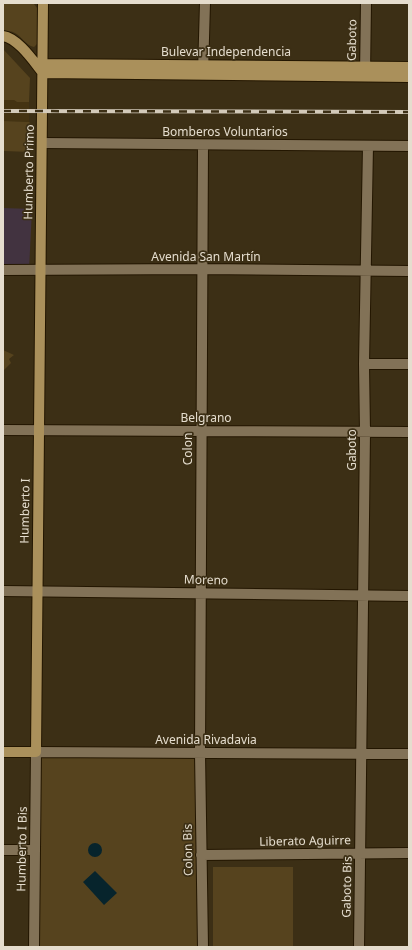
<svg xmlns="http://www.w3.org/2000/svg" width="412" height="950" font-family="'Noto Sans',sans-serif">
<rect width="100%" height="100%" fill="#3c2f15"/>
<path fill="#423340" d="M 3,208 L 32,209 L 29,270 L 3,270 Z"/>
<path fill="#443312" d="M 3,100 L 14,100 L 17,102 L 29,102 L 29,122 L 3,121 Z"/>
<path fill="#56431e" d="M 3,3 L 31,3 L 34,4 L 37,8 L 37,44 L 34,47 C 25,45 21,35 13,32 C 10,31 6,32 3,32 Z
M 3,49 L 30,78 L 29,102 L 17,102 L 14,100 L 3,100 Z
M 3,121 L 29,122 L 33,125 L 32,152 L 3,151 Z
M 3,350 L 14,355 L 9,359 L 11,363 L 3,371 Z
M 36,752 L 200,753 L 203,947 L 34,947 Z
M 213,867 L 293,867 L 293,947 L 213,947 Z"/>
<path fill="#07242c" d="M88 850a7 7 0 1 1 14 0a7 7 0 1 1-14 0Z
M 95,871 L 117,893 L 104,905 L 83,882 Z"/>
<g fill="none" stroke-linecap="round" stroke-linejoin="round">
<defs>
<path id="minor" d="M 203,73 L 205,3
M 365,74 L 366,3
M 42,143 L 409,146
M 3,270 L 202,269 L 409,271
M 364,364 L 409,364
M 3,430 L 409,432
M 3,591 L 409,596
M 3,850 L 35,850
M 201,855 L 409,853
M 34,947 L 36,752 L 409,754
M 203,947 L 200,753 L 203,145
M 359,947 L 365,432 L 364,364 L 368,146"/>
<path id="major" d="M 3,36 C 18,38 34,62 43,73
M 43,64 L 409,67
M 43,73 L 409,77
M 3,752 L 36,752 L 43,3"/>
</defs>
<use href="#minor" stroke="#231600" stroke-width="12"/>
<use href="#major" stroke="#231600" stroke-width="12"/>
<use href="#minor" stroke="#827257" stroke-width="10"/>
<use href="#major" stroke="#aa905b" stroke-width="10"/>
<defs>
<path id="rail" d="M 3,111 L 409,112"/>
</defs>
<use href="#rail" stroke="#d3caba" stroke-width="4"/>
<use href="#rail" stroke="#3c2f15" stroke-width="2.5" stroke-dasharray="8" stroke-linecap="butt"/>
</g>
<g text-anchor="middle" stroke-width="3.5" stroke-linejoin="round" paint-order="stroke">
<g font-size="12" fill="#e5ddce" stroke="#3c2f15">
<text transform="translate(352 40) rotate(-89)" y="4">Gaboto</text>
<text x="226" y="56">Bulevar Independencia</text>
<text x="225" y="136">Bomberos Voluntarios</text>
<text transform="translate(29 172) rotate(-89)" y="4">Humberto Primo</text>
<text x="206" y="261">Avenida San Martín</text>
<text x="206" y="422">Belgrano</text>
<text transform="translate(188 449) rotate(-90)" y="4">Colon</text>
<text transform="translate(352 450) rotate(-90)" y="4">Gaboto</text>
<text transform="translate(25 511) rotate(-89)" y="4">Humberto I</text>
<text transform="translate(206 580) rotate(1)" y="4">Moreno</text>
<text x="206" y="744">Avenida Rivadavia</text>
<text transform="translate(305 841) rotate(-1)" y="4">Liberato Aguirre</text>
<text transform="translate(22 849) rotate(-89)" y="4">Humberto I Bis</text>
<text transform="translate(188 850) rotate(-91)" y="4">Colon Bis</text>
<text transform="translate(347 887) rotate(-89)" y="4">Gaboto Bis</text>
</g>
</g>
<rect width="412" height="950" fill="none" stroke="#e5ddce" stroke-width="8"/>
</svg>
